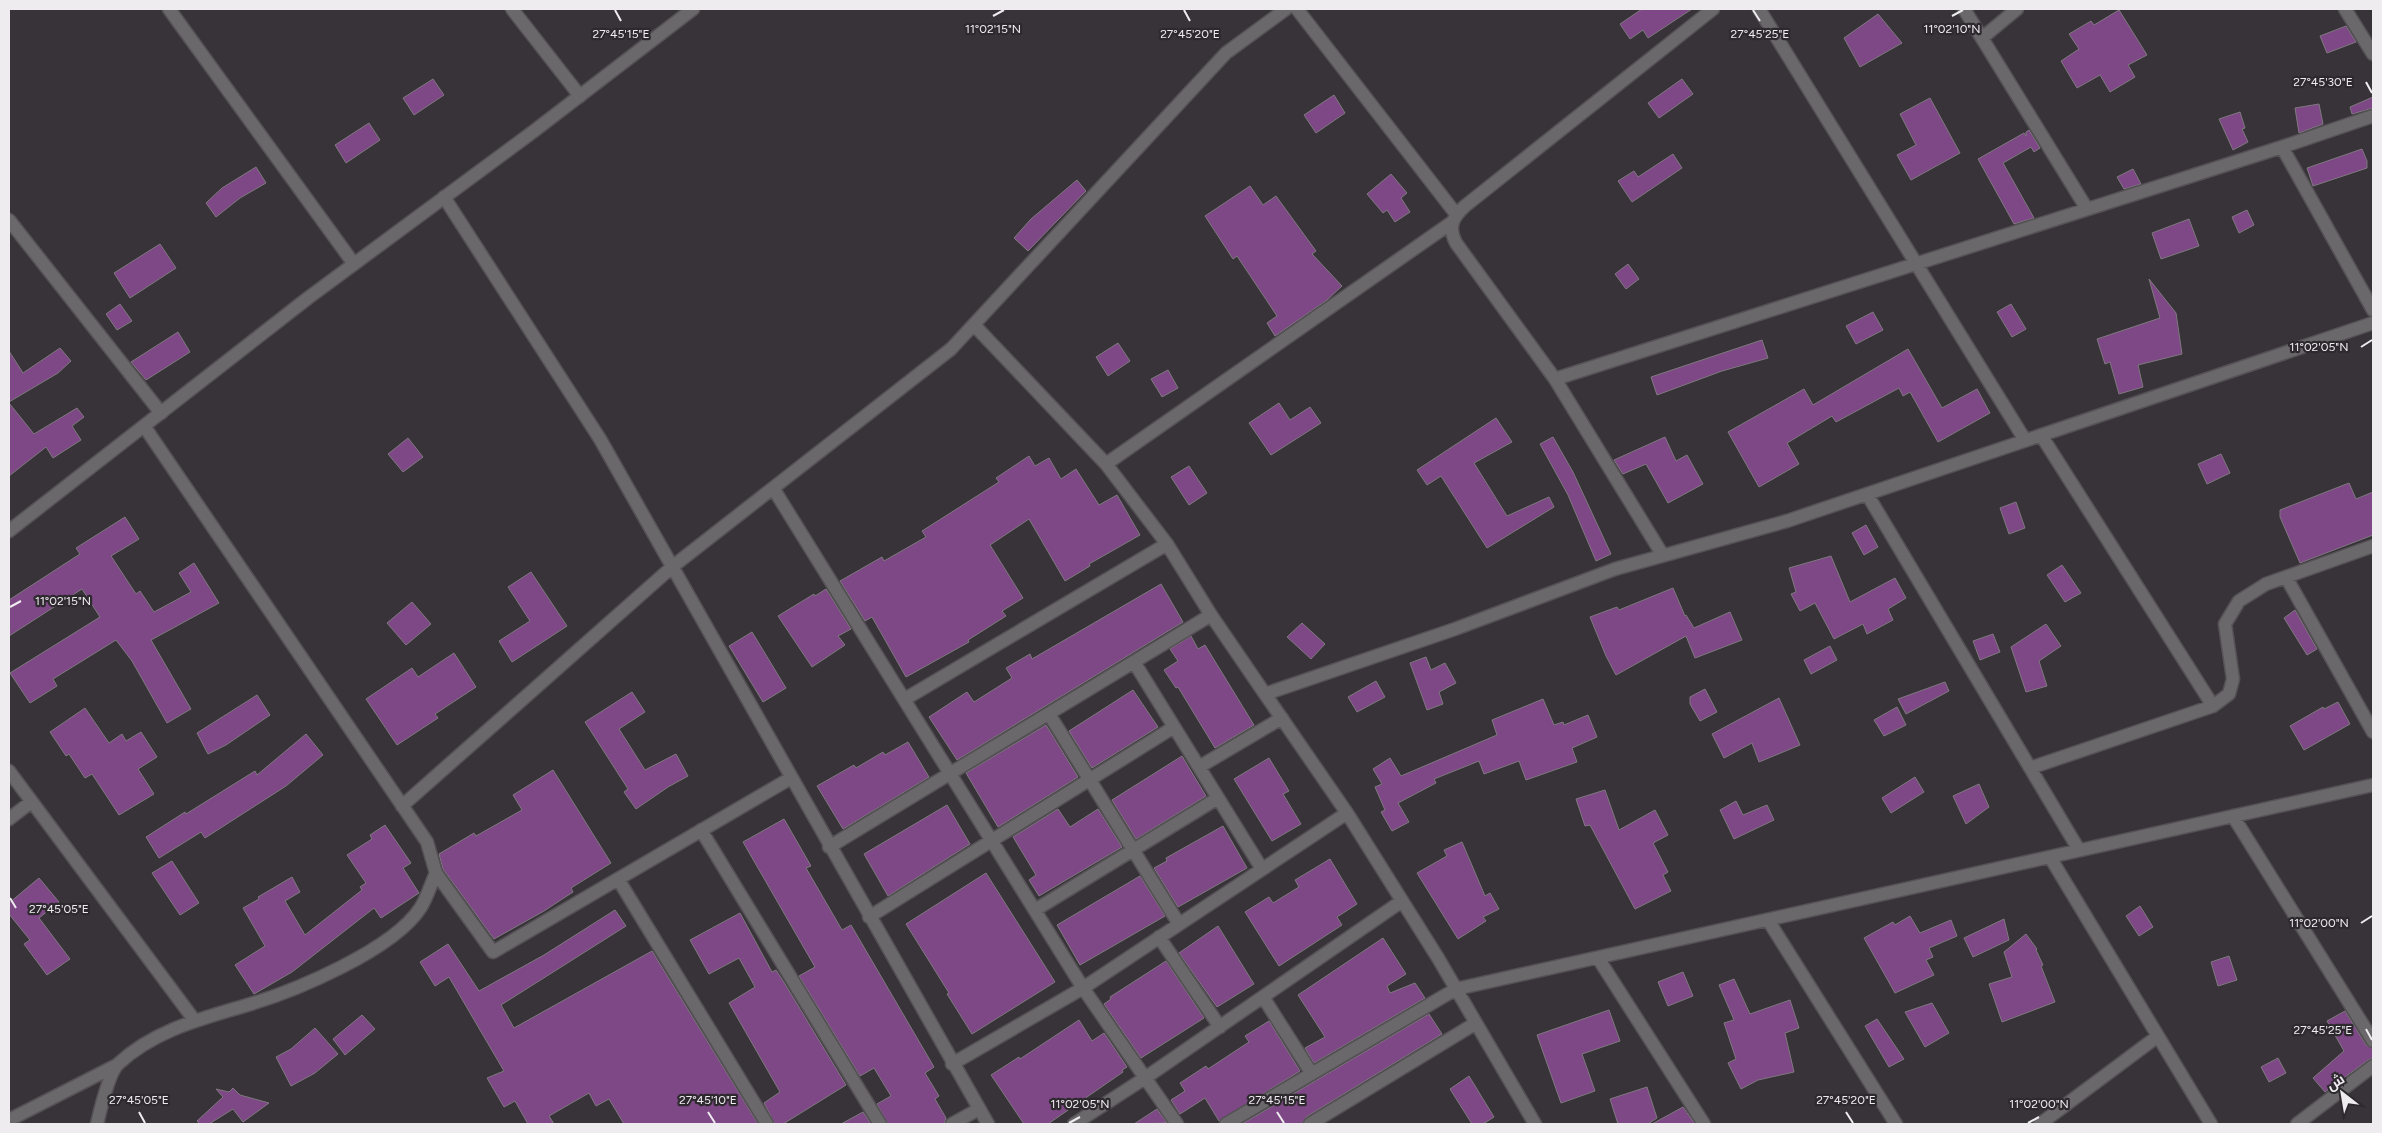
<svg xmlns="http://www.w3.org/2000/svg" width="2382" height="1133" font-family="Figtree,Cairo,sans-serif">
<rect width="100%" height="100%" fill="#383339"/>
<path fill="#7d4885" stroke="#7f797f" d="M 1642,9 L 1692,9 L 1648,38 L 1643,30 L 1630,39 L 1620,24 Z
M 2119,10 L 2147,55 L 2128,65 L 2135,77 L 2110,92 L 2100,75 L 2077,88 L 2061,61 L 2079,49 L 2069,34 L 2091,21 L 2094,25 Z
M 1878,14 L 1902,43 L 1860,67 L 1844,38 Z
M 2346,26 L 2356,42 L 2327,53 L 2320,36 Z
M 433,79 L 444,95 L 414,115 L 403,98 Z
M 1682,79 L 1693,94 L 1659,118 L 1648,103 Z
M 1334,95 L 1345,113 L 1316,133 L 1304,115 Z
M 2373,97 L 2373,108 L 2352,114 L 2350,107 Z
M 1930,98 L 1960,153 L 1911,180 L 1897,155 L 1916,145 L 1900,114 Z
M 2319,104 L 2323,124 L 2299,133 L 2295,108 Z
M 2240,112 L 2245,128 L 2242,129 L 2248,142 L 2233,150 L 2219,119 Z
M 369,123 L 380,140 L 346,163 L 335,145 Z
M 2029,130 L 2040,148 L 2034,152 L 2031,147 L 2003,163 L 2034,218 L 2014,224 L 1978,159 L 2024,133 L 2026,136 L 2026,132 Z
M 2362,149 L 2367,161 L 2367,168 L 2313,186 L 2307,168 Z
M 1673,154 L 1682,168 L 1632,202 L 1618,181 L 1634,171 L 1638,177 Z
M 256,167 L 266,183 L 240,198 L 216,217 L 206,203 L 222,188 Z
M 2133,169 L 2141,184 L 2124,189 L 2117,177 Z
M 1391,174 L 1407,193 L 1401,198 L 1410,212 L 1395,222 L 1387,210 L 1383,213 L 1367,194 Z
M 1077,180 L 1086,191 L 1028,251 L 1014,238 L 1031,219 Z
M 1250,186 L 1263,205 L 1276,196 L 1316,251 L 1312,254 L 1342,286 L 1327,300 L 1275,336 L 1267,323 L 1277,316 L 1237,256 L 1233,259 L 1205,216 Z
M 2247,210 L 2254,225 L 2239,233 L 2232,217 Z
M 2189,219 L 2199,246 L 2161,259 L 2152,233 Z
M 160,244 L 176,268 L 130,298 L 114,273 Z
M 1628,264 L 1639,279 L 1626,289 L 1615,274 Z
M 2149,279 L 2176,313 L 2182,354 L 2138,365 L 2143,387 L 2119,394 L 2110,362 L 2105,364 L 2097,339 L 2160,318 Z
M 120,304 L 132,321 L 117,330 L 106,314 Z
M 2011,304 L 2026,329 L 2012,337 L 1997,312 Z
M 1873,312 L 1883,330 L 1856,344 L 1846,326 Z
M 178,332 L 190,352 L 146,380 L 131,362 Z
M 1762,340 L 1768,358 L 1722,371 L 1657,395 L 1651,377 Z
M 1118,343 L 1130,361 L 1108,376 L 1096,357 Z
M 60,348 L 71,361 L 58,373 L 9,402 L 9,351 L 23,373 Z
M 1908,349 L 1942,408 L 1977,389 L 1990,413 L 1938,442 L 1910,392 L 1903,396 L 1899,388 L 1836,422 L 1832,416 L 1787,443 L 1799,464 L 1759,487 L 1728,432 L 1804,389 L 1813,405 Z
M 1168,370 L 1178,388 L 1162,397 L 1151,379 Z
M 9,403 L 34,434 L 77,408 L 84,417 L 72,426 L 81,440 L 53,458 L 46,447 L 9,476 Z
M 1279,403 L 1290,420 L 1310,407 L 1321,423 L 1271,455 L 1249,423 Z
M 1496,418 L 1512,442 L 1474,463 L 1507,516 L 1549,497 L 1554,507 L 1487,548 L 1441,476 L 1427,485 L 1417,470 Z
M 1553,437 L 1573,472 L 1611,554 L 1596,561 L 1568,495 L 1540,444 Z
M 1665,437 L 1676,461 L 1687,455 L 1703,484 L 1668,503 L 1646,464 L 1623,474 L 1614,460 Z
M 408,438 L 423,457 L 403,472 L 388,454 Z
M 2221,454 L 2230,473 L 2207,484 L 2198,464 Z
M 1029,456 L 1035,466 L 1049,458 L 1061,479 L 1076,469 L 1099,505 L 1117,495 L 1140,535 L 1089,564 L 1090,566 L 1065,581 L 1029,519 L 990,545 L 1023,598 L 1002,611 L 1006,616 L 968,640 L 969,642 L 906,677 L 872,617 L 865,621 L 840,581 L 882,557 L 884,561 L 926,537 L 922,531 L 999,482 L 996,478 Z
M 1189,466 L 1207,493 L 1189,505 L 1171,477 Z
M 2349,483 L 2356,499 L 2373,492 L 2373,535 L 2300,563 L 2280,517 L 2280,510 Z
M 2016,502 L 2025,528 L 2009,534 L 2000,508 Z
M 125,517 L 139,539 L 111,556 L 136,594 L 140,591 L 154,612 L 191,592 L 179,573 L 194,563 L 219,603 L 151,640 L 191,709 L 167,723 L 132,661 L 116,640 L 53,679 L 57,686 L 30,703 L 10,673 L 100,617 L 82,589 L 9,636 L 9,600 L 80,554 L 76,548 Z
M 1866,525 L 1878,547 L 1864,555 L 1852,533 Z
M 1831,556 L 1850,602 L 1895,578 L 1906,598 L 1888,609 L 1893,620 L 1867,634 L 1863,624 L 1834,639 L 1815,603 L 1800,611 L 1791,594 L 1796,592 L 1789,568 Z
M 2062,565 L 2081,593 L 2065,602 L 2047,575 Z
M 531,572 L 567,626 L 512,662 L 499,641 L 530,621 L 508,587 Z
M 1161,584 L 1183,622 L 957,760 L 929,717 L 967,692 L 974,702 L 1012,678 L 1006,668 L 1030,654 L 1032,659 Z
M 1673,588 L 1685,616 L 1686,615 L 1694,628 L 1730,612 L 1742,640 L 1695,658 L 1686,636 L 1616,675 L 1606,656 L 1590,617 L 1617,607 L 1619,610 Z
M 826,589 L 851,629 L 838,636 L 845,645 L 812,667 L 778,616 L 814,594 L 815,596 Z
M 412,602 L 431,624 L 406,645 L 387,623 Z
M 2295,610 L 2317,649 L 2307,655 L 2284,618 Z
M 1302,623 L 1325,644 L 1311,659 L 1287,637 Z
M 2046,624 L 2061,646 L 2039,661 L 2047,686 L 2026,692 L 2011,647 Z
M 752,632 L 786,688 L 763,702 L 729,646 Z
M 1993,634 L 2000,652 L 1980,660 L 1973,641 Z
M 1191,636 L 1198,649 L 1205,645 L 1254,725 L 1215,748 L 1178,687 L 1176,688 L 1164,670 L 1178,661 L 1170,649 Z
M 1830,646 L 1837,660 L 1811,674 L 1804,660 Z
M 454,653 L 476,687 L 435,714 L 438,718 L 397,745 L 366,699 L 412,668 L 418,677 Z
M 1426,657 L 1431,670 L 1445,663 L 1456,683 L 1439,692 L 1443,704 L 1427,710 L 1410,663 Z
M 1376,681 L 1385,697 L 1357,712 L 1348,697 Z
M 1945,682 L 1949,691 L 1906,714 L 1898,699 Z
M 1705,689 L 1717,712 L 1700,721 L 1690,704 L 1690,697 Z
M 1133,690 L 1158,727 L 1092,768 L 1069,731 Z
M 632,692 L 645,712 L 619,729 L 645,770 L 676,754 L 688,776 L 668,787 L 636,809 L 624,792 L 628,789 L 585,722 Z
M 257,695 L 270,715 L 226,745 L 208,754 L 197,733 Z
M 1779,698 L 1800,745 L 1759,762 L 1752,743 L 1724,758 L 1712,734 Z
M 1543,699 L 1554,725 L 1563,722 L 1564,725 L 1588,715 L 1597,737 L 1572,748 L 1577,762 L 1526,780 L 1519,761 L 1484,774 L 1479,761 L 1434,779 L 1436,783 L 1398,803 L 1409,822 L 1392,831 L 1381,812 L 1385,810 L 1375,787 L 1382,784 L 1373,769 L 1390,758 L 1401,776 L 1497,735 L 1492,720 Z
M 2338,702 L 2350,724 L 2304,750 L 2290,726 L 2323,707 L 2324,709 Z
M 1897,707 L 1906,725 L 1884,736 L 1874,720 Z
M 85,708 L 109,743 L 122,734 L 126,741 L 141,732 L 157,757 L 138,769 L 154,794 L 119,815 L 92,774 L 85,778 L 69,754 L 66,756 L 50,732 Z
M 1046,725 L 1078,777 L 998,827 L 966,773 Z
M 306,734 L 323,755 L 286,786 L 205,838 L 201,832 L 159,858 L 146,837 L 185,812 L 186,814 L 255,771 L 257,775 Z
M 908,742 L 929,777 L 843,829 L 817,786 L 854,765 L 856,768 L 883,752 L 885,755 Z
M 1182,756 L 1206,796 L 1136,839 L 1112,800 Z
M 1269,758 L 1289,791 L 1283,794 L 1301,824 L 1272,841 L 1234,779 Z
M 553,770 L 611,863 L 571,888 L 573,892 L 544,911 L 494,939 L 443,869 L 439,854 L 474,833 L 476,836 L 522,810 L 513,795 Z
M 1915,777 L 1924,792 L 1891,813 L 1882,798 Z
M 1979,784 L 1989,807 L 1966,824 L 1953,796 Z
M 1605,790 L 1619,830 L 1655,810 L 1668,835 L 1653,843 L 1668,872 L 1663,875 L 1671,891 L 1635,909 L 1590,825 L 1585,826 L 1576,799 Z
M 1736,801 L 1743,815 L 1767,805 L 1774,820 L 1734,839 L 1720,810 Z
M 947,805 L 970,844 L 888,896 L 864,854 Z
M 1058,809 L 1070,827 L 1098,809 L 1122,847 L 1039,896 L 1029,880 L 1036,875 L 1013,837 Z
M 784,819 L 811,866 L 806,868 L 842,930 L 851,925 L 934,1067 L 925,1073 L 939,1096 L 935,1099 L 946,1118 L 944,1124 L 888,1124 L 877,1104 L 891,1096 L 874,1068 L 860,1076 L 799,976 L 815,967 L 743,842 Z
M 385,825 L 411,863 L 403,868 L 419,893 L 381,918 L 374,908 L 292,972 L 254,994 L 235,965 L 265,946 L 243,908 L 259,899 L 258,897 L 292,877 L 300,892 L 285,901 L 305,935 L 362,890 L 360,887 L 366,883 L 347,855 L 372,839 L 370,835 Z
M 1223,826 L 1247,868 L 1178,907 L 1154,868 L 1167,861 L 1166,858 Z
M 1462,842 L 1485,896 L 1490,893 L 1499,909 L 1483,917 L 1486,921 L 1458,939 L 1417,873 L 1447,856 L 1444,850 Z
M 1330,859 L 1357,904 L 1337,917 L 1342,925 L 1279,966 L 1245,912 L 1269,897 L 1273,903 L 1299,887 L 1295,880 Z
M 172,861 L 199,903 L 180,915 L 152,873 Z
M 986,873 L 1055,982 L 972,1034 L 947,994 L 949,993 L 906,924 Z
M 1140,876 L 1165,916 L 1080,965 L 1057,925 Z
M 39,878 L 59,902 L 39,918 L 70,959 L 47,975 L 24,944 L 30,940 L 9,914 L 9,903 Z
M 2140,906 L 2153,927 L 2139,936 L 2126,916 Z
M 615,910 L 626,926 L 501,1005 L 514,1028 L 652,951 L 758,1124 L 624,1124 L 609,1099 L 596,1106 L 589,1093 L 549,1116 L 554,1124 L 528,1124 L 515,1101 L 504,1107 L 487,1078 L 504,1071 L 449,977 L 435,986 L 420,962 L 448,944 L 479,991 L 544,955 Z
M 740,913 L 772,972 L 776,970 L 785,984 L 846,1085 L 783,1124 L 775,1124 L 764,1103 L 780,1092 L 729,1003 L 755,987 L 739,958 L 709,974 L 690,940 Z
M 1910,916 L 1920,933 L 1951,920 L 1957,936 L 1929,948 L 1933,957 L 1926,960 L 1934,975 L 1895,993 L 1864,938 L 1893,922 L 1895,925 Z
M 2004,919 L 2009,940 L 1973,957 L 1964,938 Z
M 1218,926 L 1254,984 L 1217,1007 L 1179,953 Z
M 2026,934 L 2037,949 L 2036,950 L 2043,965 L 2041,966 L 2055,1002 L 2002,1022 L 1989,984 L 2012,977 L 2004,952 Z
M 1383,938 L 1406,974 L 1387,986 L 1390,993 L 1415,983 L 1425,998 L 1314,1063 L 1305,1048 L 1325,1037 L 1298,995 Z
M 2229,956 L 2237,980 L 2218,986 L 2211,962 Z
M 1166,961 L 1204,1018 L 1141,1058 L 1104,1004 L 1111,999 L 1110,997 Z
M 1683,972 L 1693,996 L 1668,1006 L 1658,982 Z
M 1734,979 L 1750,1014 L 1790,1000 L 1799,1028 L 1785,1033 L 1794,1072 L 1758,1080 L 1741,1089 L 1728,1063 L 1736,1059 L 1724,1023 L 1734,1020 L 1719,985 Z
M 1932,1003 L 1949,1033 L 1925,1047 L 1905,1012 Z
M 1609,1010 L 1620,1041 L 1582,1054 L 1595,1091 L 1561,1103 L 1537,1035 Z
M 2345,1011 L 2366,1045 L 2373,1049 L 2373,1058 L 2368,1060 L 2325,1092 L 2313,1078 L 2344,1051 L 2327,1021 Z
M 1429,1014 L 1442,1034 L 1306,1117 L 1302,1124 L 1242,1124 Z
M 362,1015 L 375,1029 L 345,1055 L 333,1039 Z
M 1877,1019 L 1904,1059 L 1889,1067 L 1865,1026 Z
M 1079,1020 L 1092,1041 L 1104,1033 L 1127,1067 L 1122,1070 L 1123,1072 L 1048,1124 L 1024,1124 L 991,1075 L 1019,1057 L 1020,1059 Z
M 1269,1021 L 1300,1071 L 1219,1121 L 1205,1098 L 1180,1114 L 1171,1100 L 1185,1091 L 1180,1083 L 1206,1066 L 1208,1069 L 1249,1042 L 1245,1036 Z
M 315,1028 L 338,1054 L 315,1073 L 291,1086 L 276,1057 L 291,1049 Z
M 2278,1058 L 2286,1073 L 2269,1082 L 2261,1067 Z
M 1469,1076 L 1494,1117 L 1483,1124 L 1472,1124 L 1450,1089 Z
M 1647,1087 L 1657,1118 L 1648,1124 L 1618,1124 L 1610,1099 Z
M 233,1088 L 240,1095 L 269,1103 L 243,1122 L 233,1109 L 209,1124 L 200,1124 L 197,1121 L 223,1097 L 216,1089 L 229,1092 Z
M 1683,1107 L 1695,1124 L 1652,1124 Z
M 1157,1109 L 1167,1123 L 1134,1124 Z
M 863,1112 L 871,1124 L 841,1124 Z"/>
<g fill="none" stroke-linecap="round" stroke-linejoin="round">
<defs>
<path id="minor" d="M 169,9 L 354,264
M 512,9 L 580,96
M 1297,9 L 1456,214
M 1759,9 L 2025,440
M 1964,9 L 2087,209
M 2345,9 L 2373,54
M 1982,38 L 2017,9
M 2282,147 L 2373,310
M 444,197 L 600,439 L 988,1124
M 9,220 L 161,413
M 1555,379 L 2282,147 L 2373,116
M 2041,435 L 2213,706
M 1106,464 L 1451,223
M 773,488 L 1083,988 L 1177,1124
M 1867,494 L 2079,850
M 1167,544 L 1211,615 L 1265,694
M 1662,554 L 1555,379 L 1456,243 C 1448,227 1452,218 1465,206 L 1713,9
M 2286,577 L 2373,732
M 1134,662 L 1262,869
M 905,699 L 1167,544 L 1106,464 L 974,325
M 1049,714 L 1179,924
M 1199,767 L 1282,718
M 2030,768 L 2213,706 L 2229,694 L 2233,679 L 2225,624 L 2239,601 L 2266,584 L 2373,546
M 9,771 L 195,1021
M 402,806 L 672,567 L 951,349 L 1226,53 L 1286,9
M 2233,816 L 2373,1041
M 9,819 L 31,802
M 701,830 L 880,1124
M 829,847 L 1211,615
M 2050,857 L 2211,1124
M 436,873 L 493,952 L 791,778
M 618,879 L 767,1124
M 1035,910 L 1218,798
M 869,917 L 1174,727
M 1768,920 L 1896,1124
M 1159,937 L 1220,1027
M 1598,958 L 1704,1124
M 1263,997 L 1312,1074
M 952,1064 L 1083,988 L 1347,813
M 9,1120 L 117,1065
M 97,1124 C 100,1111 109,1073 118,1064 C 153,1031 200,1019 244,1006 C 293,992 394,950 421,907 C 427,897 431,884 436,873 L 427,842 L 144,426
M 952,1124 L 979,1109
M 1074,1124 L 1145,1078 L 1402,901
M 1226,1124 L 1456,989 L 2373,785
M 1310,1124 L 1476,1023
M 1535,1124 L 1438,958 L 1347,813 L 1265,694 L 1455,629 L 1615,569 L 1787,521 L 2373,323
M 2040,1124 L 2158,1036
M 2297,1124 L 2373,1066"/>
<path id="tertiary" d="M 9,531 L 308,298 L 534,131 L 693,9"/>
</defs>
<use href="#minor" stroke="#555156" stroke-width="15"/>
<use href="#tertiary" stroke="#555156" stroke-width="15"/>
<use href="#minor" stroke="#6a686a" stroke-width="12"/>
<use href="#tertiary" stroke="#6a686a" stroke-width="12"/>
</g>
<path fill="none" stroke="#efecf0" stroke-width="2" d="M 615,10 L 621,21M 1184,10 L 1190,21M 1753,10 L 1760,21M 993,16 L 1004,10M 1952,16 L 1963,10M 2366,82 L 2372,93M 2361,347 L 2372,340M 10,607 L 21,601M 10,898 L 16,908M 2361,923 L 2372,916M 2366,1029 L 2372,1040M 139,1112 L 145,1123M 708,1112 L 715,1123M 1277,1112 L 1284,1123M 1846,1112 L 1853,1123M 1069,1123 L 1080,1117M 2028,1123 L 2039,1117"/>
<g font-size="12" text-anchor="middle" fill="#efecf0" stroke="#2e292f" stroke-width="4.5" stroke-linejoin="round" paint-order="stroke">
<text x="993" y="33">11°02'15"N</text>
<text x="1952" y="33">11°02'10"N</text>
<text x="1760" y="38">27°45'25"E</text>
<text x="621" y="38">27°45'15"E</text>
<text x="1190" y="38">27°45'20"E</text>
<text x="2323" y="86">27°45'30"E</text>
<text x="2319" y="351">11°02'05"N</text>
<text x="63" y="605">11°02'15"N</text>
<text x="59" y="913">27°45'05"E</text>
<text x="2319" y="927">11°02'00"N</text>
<text x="2323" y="1034">27°45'25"E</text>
<text x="139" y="1104">27°45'05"E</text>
<text x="708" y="1104">27°45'10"E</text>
<text x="1277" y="1104">27°45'15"E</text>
<text x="1846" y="1104">27°45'20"E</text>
<text x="1080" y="1108">11°02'05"N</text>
<text x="2039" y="1108">11°02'00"N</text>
</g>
<rect width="2382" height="1133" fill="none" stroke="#efecf0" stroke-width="20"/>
<g transform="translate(2342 1093) rotate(329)" stroke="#2e292f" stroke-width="4" paint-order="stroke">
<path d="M0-4L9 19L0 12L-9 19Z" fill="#efecf0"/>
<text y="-8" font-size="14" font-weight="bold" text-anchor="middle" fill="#efecf0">ش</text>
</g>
</svg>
